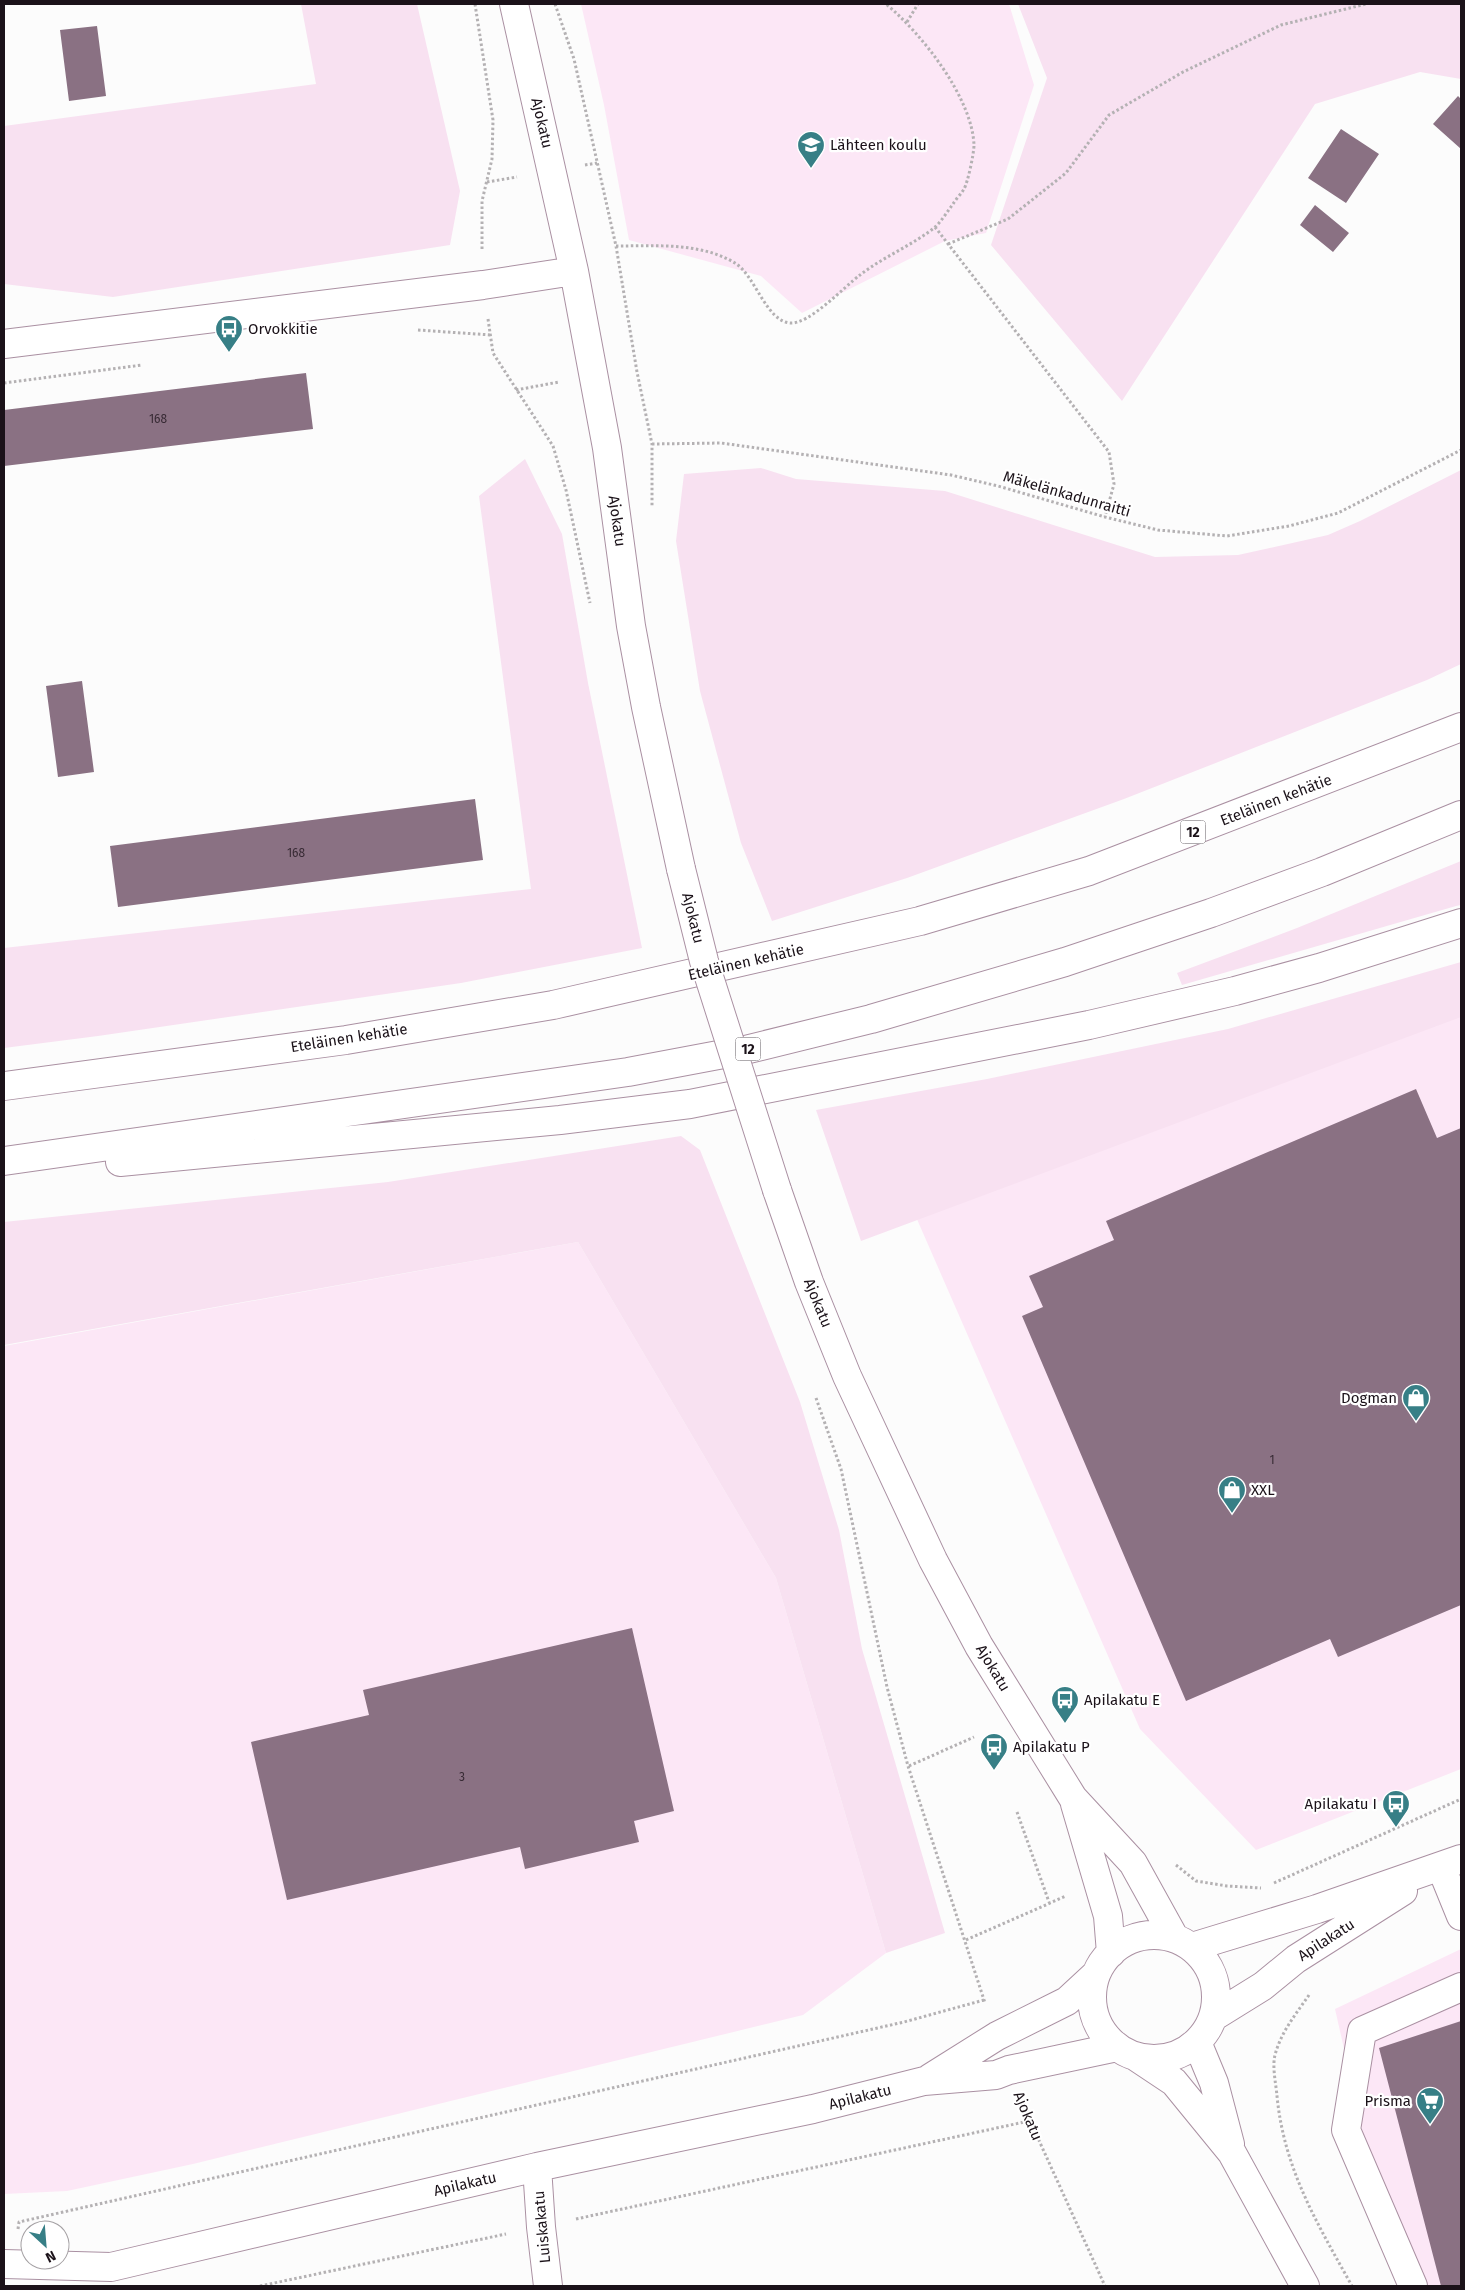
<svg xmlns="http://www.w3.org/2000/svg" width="1465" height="2290" font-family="'Fira Sans',sans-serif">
<rect width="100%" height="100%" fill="#fcfcfc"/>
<path fill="#fce7f6" d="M 581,4 L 1009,4 L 1034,85 L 986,233 L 945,241 L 802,313 L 761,276 L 629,240 L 604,105 Z
M 1461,1015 L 1461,1769 L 1256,1850 L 1140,1729 L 916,1217 Z
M 578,1242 L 776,1578 L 886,1953 L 803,2015 L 193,2164 L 67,2191 L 4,2194 L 4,1346 Z
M 1461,1949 L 1461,2286 L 1419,2286 L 1381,2212 L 1335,2009 Z"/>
<path fill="#f8e1f1" d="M 301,4 L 417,4 L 460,191 L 450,245 L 113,297 L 4,284 L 4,126 L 316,84 Z
M 1018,4 L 1461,4 L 1461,79 L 1420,72 L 1315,104 L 1122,401 L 991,245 L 1047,78 Z
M 525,459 L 562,534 L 588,683 L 642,948 L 461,983 L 98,1036 L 4,1048 L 4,948 L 531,889 L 479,496 Z
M 761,468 L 796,479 L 945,491 L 1155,557 L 1238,555 L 1328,535 L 1360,521 L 1461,470 L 1461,664 L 1427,680 L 1124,799 L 907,878 L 772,921 L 741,843 L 700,691 L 676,541 L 684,474 Z
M 1461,861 L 1461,905 L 1456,906 L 1182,985 L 1177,973 L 1297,928 Z
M 1461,962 L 1461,1017 L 861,1241 L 816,1110 L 987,1079 L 1228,1029 Z
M 681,1136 L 700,1150 L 800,1402 L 839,1530 L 862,1649 L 945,1933 L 886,1953 L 776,1578 L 578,1242 L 4,1345 L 4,1222 L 388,1182 Z"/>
<path fill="#8a7183" d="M 97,26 L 106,96 L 69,101 L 60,30 Z
M 1458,96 L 1461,99 L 1461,149 L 1433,124 Z
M 1341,129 L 1379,154 L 1346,203 L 1308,178 Z
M 1315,205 L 1349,233 L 1333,252 L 1300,225 Z
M 306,373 L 313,429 L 4,466 L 4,410 Z
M 82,681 L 94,772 L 58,777 L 46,686 Z
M 475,799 L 483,860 L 118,907 L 110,846 Z
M 1416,1089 L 1437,1138 L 1461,1128 L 1461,1605 L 1338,1657 L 1330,1639 L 1186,1701 L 1022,1316 L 1043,1307 L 1029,1276 L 1114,1240 L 1106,1221 Z
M 632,1628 L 674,1811 L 634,1821 L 639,1842 L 525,1869 L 520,1847 L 287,1900 L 251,1742 L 369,1715 L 363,1690 Z
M 1461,2021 L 1461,2286 L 1441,2286 L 1379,2048 Z"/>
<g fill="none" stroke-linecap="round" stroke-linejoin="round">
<defs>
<path id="minor" d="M 514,4 L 574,271 L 607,448 L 631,626 L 646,707 L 681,869
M 4,344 L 483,285 L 574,271
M 777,1190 L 809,1282 L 847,1376 L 933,1560 L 979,1646 L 1073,1798 L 1133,1863 L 1174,1937
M 1075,1804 L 1108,1916 L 1111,1953
M 1441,1867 L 1461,1916
M1092 1997a62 62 0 1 1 124 0a62 62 0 1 1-124 0Z
M 1192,1947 L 1317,1909 L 1461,1859
M 1213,2017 L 1263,1986 L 1296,1959 L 1403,1891
M 1197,2042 L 1214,2083 L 1230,2144
M 1135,2056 L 1174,2082 L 1232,2153 L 1305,2286
M 930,2078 L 997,2036 L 1067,2001 L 1094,1976
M 537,2167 L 541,2227 L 548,2286
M 4,2264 L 111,2267 L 537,2167 L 813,2109 L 924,2081 L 996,2075 L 1009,2070 L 1117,2047
M 1413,2286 L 1346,2130 L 1362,2031 L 1461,1987"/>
<path id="highway" d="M 4,1086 L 346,1040 L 553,1005 L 920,921 L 1089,871 L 1461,727
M 4,1161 L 628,1072 L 745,1050 L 871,1019 L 1065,962 L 1211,913 L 1322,872 L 1461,815
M 120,1162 L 560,1120 L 690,1104 L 1089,1025 L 1235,991 L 1319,968 L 1461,923"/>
</defs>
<use href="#minor" stroke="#aa90a2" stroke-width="30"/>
<use href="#highway" stroke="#aa90a2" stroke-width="30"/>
<path stroke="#b4b1b3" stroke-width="3" stroke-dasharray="2.5 2.5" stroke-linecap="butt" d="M 475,4 L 493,120 L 492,159 L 482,201 L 482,250
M 555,4 L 574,59 L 616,246 L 637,372 L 652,444 L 652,507
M 907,22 L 918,4
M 585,165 L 597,163
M 487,182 L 517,177
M 935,227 L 1109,452 L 1114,484 L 1105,517
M 948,244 L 1008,219 L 1066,173 L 1109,115 L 1183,72 L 1281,25 L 1366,4
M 616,246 C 655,246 700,242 735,263 C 755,275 766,321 790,323 C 809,325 845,286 860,275 C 883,257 911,246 934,228 C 941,222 947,212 953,204 C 956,199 961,194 964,189 C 968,182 974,153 974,145 C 972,97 921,33 886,4
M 488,319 L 493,353 L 553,446 L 566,490 L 590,603
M 418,330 L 491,335
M 4,383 L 142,365
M 516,390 L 559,382
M 652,444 L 721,443 L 951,475 L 998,486 L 1105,517 L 1158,530 L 1227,536 L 1289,526 L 1338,513 L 1461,450
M 816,1398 L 841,1469 L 887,1687 L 908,1766 L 985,2003
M 909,1766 L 974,1737
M 1017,1812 L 1049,1902
M 1176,1865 L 1196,1881 L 1227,1886 L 1261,1888
M 1274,1883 L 1461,1799
M 966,1940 L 1066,1896
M 1309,1995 C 1296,2014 1281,2032 1275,2055 C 1272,2067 1276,2084 1277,2096 C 1284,2169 1317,2223 1352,2286
M 1022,2103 L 1105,2286
M 576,2219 L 1029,2121
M 18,2229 L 19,2222 L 904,2022 L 984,2000
M 260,2286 L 506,2234"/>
<use href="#minor" stroke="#fff" stroke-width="28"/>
<use href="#highway" stroke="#fff" stroke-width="28"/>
<defs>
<path id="minor-bridge" d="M 681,869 L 704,961 L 777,1190"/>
</defs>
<use href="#minor-bridge" stroke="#aa90a2" stroke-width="30" stroke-linecap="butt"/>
<use href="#minor-bridge" stroke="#fff" stroke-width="28"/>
</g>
<defs>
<symbol id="school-pin" viewBox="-11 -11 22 30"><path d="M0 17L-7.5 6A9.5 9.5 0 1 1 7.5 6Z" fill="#377f86" stroke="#fff"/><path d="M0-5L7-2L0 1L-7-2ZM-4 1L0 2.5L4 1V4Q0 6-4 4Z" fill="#fff"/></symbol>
<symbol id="bus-pin" viewBox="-11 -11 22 30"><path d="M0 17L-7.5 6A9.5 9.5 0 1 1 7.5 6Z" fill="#377f86" stroke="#fff"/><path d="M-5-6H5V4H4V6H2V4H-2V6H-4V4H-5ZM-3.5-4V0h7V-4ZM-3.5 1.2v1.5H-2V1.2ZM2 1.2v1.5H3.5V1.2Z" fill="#fff"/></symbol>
<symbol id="shop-pin" viewBox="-11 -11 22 30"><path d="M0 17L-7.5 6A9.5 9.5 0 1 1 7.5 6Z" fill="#377f86" stroke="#fff"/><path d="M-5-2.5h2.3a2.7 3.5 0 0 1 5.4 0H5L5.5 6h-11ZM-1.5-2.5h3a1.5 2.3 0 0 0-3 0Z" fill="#fff"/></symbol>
<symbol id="supermarket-pin" viewBox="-11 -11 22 30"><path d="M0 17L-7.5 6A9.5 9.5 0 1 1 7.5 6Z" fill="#377f86" stroke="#fff"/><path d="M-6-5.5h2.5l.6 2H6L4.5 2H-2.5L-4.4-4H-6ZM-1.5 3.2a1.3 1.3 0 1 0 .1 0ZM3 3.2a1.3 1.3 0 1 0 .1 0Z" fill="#fff"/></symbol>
</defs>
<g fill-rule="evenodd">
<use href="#school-pin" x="795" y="129" width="32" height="43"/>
<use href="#bus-pin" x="213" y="313" width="32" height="43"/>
<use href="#shop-pin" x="1400" y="1382" width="32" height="43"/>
<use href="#shop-pin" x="1216" y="1474" width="32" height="43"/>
<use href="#bus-pin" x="1049" y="1684" width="32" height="43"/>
<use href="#bus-pin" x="978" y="1731" width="32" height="43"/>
<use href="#bus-pin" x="1380" y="1788" width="32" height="43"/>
<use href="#supermarket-pin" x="1414" y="2085" width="32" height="43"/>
</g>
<g text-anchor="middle" stroke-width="4.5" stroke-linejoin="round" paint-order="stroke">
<g font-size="12" fill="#372a34">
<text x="158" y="423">168</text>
<text x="296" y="857">168</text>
<text x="1272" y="1464">1</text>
<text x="462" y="1781">3</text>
</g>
<g fill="#fff" stroke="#5f595e" stroke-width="1">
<rect x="1180.5" y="820.5" width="25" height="23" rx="4"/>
<rect x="735.5" y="1037.5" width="25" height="23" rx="4"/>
</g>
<g font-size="14" font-weight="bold" fill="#1b1219">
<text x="1193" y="837">12</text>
<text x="748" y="1054">12</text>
</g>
<g font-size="15" fill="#1b1219" stroke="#fff">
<text transform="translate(542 123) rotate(77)" y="5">Ajokatu</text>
<text transform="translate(1067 494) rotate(16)" y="5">Mäkelänkadunraitti</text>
<text transform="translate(617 521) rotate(82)" y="5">Ajokatu</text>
<text transform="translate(1276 800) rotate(-21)" y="5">Eteläinen kehätie</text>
<text transform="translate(693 918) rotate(76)" y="5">Ajokatu</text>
<text transform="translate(746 962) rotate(-13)" y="5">Eteläinen kehätie</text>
<text transform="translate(349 1038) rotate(-9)" y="5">Eteläinen kehätie</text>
<text transform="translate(818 1303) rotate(68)" y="5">Ajokatu</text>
<text transform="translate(993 1668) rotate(59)" y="5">Ajokatu</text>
<text transform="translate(1326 1940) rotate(-33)" y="5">Apilakatu</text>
<text transform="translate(860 2097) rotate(-14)" y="5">Apilakatu</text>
<text transform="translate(1028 2116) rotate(67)" y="5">Ajokatu</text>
<text transform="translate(465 2184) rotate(-13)" y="5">Apilakatu</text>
<text transform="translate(542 2227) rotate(-95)" y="5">Luiskakatu</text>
</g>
<g font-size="15" fill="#1b1219" stroke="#fff" text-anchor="start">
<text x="830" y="150">Lähteen koulu</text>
<text x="248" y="334">Orvokkitie</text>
<text x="1397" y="1403" text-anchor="end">Dogman</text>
<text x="1251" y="1495">XXL</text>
<text x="1084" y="1705">Apilakatu E</text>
<text x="1013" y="1752">Apilakatu P</text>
<text x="1377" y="1809" text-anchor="end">Apilakatu I</text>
<text x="1411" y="2106" text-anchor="end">Prisma</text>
</g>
</g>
<rect width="1465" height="2290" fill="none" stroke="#1b1219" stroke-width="10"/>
<g transform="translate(45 2245) rotate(154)"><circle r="24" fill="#ffffff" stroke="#a4a0a3"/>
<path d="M0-4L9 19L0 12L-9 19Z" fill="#377f86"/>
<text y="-8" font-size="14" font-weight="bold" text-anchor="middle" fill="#1b1219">N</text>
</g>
</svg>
